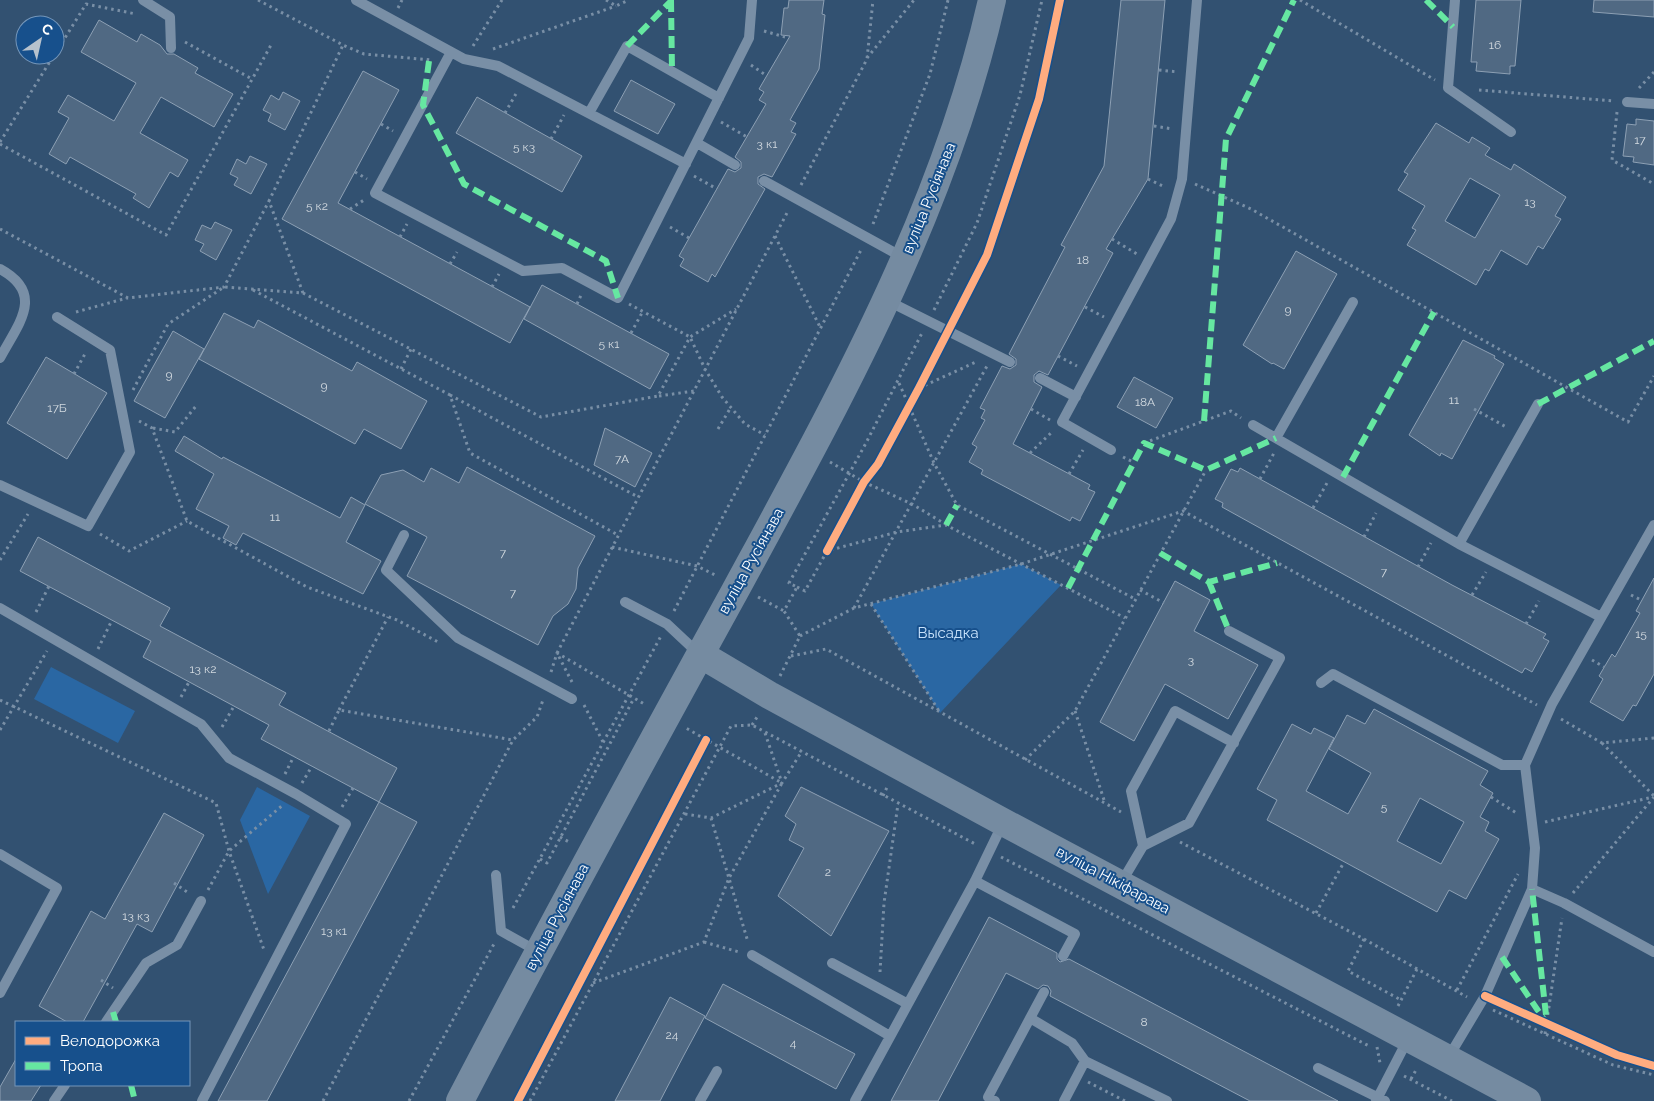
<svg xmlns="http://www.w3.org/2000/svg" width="1654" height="1101" font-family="Raleway,sans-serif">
<rect width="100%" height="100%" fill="#325171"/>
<path fill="#2a67a3" d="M 1021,564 L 1061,585 L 940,713 L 871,604 Z
M 51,667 L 135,711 L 118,743 L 34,699 Z
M 257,787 L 310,816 L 268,894 L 240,820 Z"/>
<path fill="#506983" stroke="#8da0b4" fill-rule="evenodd" d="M 789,0 L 824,0 L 822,14 L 825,15 L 819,69 L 790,120 L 796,123 L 791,132 L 796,134 L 772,177 L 764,174 L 758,177 L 758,184 L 765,189 L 715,277 L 712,274 L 708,282 L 680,266 L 684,259 L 679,256 L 728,169 L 735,172 L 741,168 L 741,162 L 735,157 L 766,104 L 759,100 L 764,92 L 759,89 L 790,36 L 781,35 L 784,8 L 788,8 Z
M 1121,0 L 1165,0 L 1148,179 L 1106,249 L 1113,253 L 1048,375 L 1039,371 L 1034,375 L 1034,382 L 1042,387 L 1013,444 L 1090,485 L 1088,489 L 1095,492 L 1080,521 L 1072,517 L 1070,521 L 981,474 L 983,470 L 969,462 L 977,447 L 972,444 L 985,420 L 981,418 L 985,410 L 980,408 L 1002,366 L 1010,369 L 1016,365 L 1016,359 L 1009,354 L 1065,247 L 1061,245 L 1104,166 Z
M 1476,0 L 1521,0 L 1515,66 L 1510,66 L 1510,74 L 1476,71 L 1477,62 L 1471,62 Z
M 1594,0 L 1654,0 L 1654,17 L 1593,12 Z
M 99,20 L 137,42 L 141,34 L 160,45 L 167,54 L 174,54 L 198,68 L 195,73 L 233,94 L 214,127 L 161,97 L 140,133 L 188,160 L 178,177 L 170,172 L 149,208 L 133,198 L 136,194 L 70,157 L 66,164 L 49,154 L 69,118 L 58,112 L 68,95 L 114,121 L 136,83 L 81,52 Z
M 363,71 L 399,90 L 338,203 L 530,307 L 510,343 L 282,219 Z
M 631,80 L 675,104 L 658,134 L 614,111 Z
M 283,92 L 300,101 L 285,130 L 268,121 L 271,114 L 263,110 L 271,95 L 279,100 Z
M 477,97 L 582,156 L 562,192 L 456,133 Z
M 1636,119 L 1654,121 L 1654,165 L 1633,162 L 1634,157 L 1623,156 L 1627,124 L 1636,125 Z
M 1436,123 L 1469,143 L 1472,137 L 1490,148 L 1485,155 L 1511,170 L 1514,164 L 1566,197 L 1555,216 L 1561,219 L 1543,249 L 1538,246 L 1527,265 L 1501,250 L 1489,271 L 1485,269 L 1476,285 L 1407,245 L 1416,230 L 1412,228 L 1425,206 L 1398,190 L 1408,174 L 1404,172 ZM 1470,178 L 1500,195 L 1475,238 L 1445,221 Z
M 250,156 L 267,164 L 251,194 L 234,185 L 238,178 L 230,174 L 237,159 L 246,164 Z
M 215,222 L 232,230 L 216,260 L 200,251 L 204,244 L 195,240 L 202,225 L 211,229 Z
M 1296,251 L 1337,274 L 1284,369 L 1273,363 L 1272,364 L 1243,345 Z
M 542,285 L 669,354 L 650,389 L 524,319 Z
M 224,313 L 254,328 L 258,320 L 352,371 L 357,362 L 427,401 L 401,449 L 364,429 L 355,444 L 199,359 Z
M 173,331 L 204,349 L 165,418 L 134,401 Z
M 1463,340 L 1495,356 L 1494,358 L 1504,364 L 1452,459 L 1441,453 L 1440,456 L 1409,435 Z
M 46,357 L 107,393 L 67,459 L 7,423 Z
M 1134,377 L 1173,398 L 1156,428 L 1117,407 Z
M 605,428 L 652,453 L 635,487 L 594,465 Z
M 184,436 L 222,459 L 223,457 L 340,518 L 351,497 L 365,505 L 346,542 L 381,561 L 363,594 L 243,533 L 236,545 L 223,538 L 229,526 L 196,509 L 214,474 L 175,451 Z
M 467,467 L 595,536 L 578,568 L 576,589 L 568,604 L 553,616 L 538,645 L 407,576 L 427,537 L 365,504 L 381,475 L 403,470 L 424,482 L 431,468 L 459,483 Z
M 1240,468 L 1452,585 L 1546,634 L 1543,638 L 1549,641 L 1532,672 L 1525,668 L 1522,673 L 1222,507 L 1223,503 L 1215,499 L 1231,469 L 1238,472 Z
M 38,537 L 170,608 L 160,626 L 286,693 L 279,705 L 397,768 L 379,802 L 261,739 L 269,725 L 143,657 L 151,641 L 20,571 Z
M 1654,578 L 1654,674 L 1636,706 L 1633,705 L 1623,721 L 1590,702 L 1603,679 L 1599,676 L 1612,654 L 1615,657 L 1640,613 L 1636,611 Z
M 1175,581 L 1210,600 L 1194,631 L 1258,665 L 1228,719 L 1165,684 L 1134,741 L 1100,722 Z
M 1374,709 L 1488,771 L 1480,785 L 1493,793 L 1480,817 L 1489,822 L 1485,831 L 1499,839 L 1466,899 L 1449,890 L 1437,912 L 1267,820 L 1277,800 L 1257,789 L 1292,724 L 1311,734 L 1314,728 L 1334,738 L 1306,791 L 1348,814 L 1371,773 L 1329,749 L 1347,715 L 1365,724 ZM 1420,798 L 1464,822 L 1441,864 L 1397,841 Z
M 801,787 L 889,831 L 831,936 L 778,896 L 804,848 L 789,840 L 796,824 L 785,816 Z
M 379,802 L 417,822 L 267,1101 L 218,1101 Z
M 164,813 L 204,835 L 152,932 L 137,924 L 83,1022 L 67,1022 L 39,1006 L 91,911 L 105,919 Z
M 989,917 L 1057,953 L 1057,959 L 1060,962 L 1069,959 L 1338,1101 L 1250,1101 L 1050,996 L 1051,991 L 1048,986 L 1043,985 L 1038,989 L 1006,973 L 938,1101 L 891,1101 Z
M 723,984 L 855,1054 L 836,1089 L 705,1018 Z
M 670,997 L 705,1016 L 684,1055 L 660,1101 L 615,1101 Z
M 16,1059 L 16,1085 L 41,1085 L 31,1101 L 0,1101 L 0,1087 Z"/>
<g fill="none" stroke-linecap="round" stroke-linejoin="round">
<path stroke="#798fa6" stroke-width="3" stroke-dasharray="2.5 4" stroke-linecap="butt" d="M 258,0 L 343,45 L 364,54 L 431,60
M 606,0 L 616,6 L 629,0
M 1300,0 L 1435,80
M 398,8 L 402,0
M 764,31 L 785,37
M 185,42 L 252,79
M 473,46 L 502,0
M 493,49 L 616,6
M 55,54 L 86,4 L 136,14
M 867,58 L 914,0
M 751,65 L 767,76
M 1159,70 L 1178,72
M 1639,88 L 1654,72
M 1479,90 L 1614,101
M 1617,112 L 1612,160 L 1654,184
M 505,113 L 517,92
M 721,122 L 747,137
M 381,124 L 393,131
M 1154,126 L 1173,129
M 551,139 L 564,115
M 0,142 L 54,55
M 0,144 L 166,235 L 271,45
M 355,172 L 367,179
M 694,176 L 717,189
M 1148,179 L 1165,187
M 1195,184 L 1251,209 L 1628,422 L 1654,376
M 801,185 L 867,59 L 873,0
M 350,209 L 364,200
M 873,224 L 930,74 L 948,0
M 670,227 L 689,238
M 0,229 L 128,298 L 224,287 L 269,201
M 775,236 L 821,329
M 400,237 L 407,224
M 1112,239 L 1137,254
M 450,264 L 457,252
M 492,287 L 499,274
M 253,290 L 450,395 L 470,453 L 618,535
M 303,293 L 269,201 L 343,45
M 577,304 L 582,293
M 629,304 L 690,337 L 705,369 L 722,397 L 745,424 L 765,435
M 1085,307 L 1104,317
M 934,310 L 977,223 L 1020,95 L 1042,0
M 76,312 L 127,298
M 631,333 L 643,311
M 1058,356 L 1077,366
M 401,369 L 411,349
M 74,374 L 86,352
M 899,383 L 934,463 L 957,505 L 1135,599
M 919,388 L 976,362
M 133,390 L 168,324 L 224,287 L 303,293 L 541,417 L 658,396 L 690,337 L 736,309
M 450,395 L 638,497
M 659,396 L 694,391
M 1031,409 L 1050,420
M 1474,409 L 1508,428
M 139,421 L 152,428 L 187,521 L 307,587 L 397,620 L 440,643
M 153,428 L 175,432 L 196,406
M 718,429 L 731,407
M 1144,443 L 1231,411 L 1241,418
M 1030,453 L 1053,431
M 1123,457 L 1133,462
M 830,462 L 864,482 L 912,504 L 945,524
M 1069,474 L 1083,450
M 1260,479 L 1274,453
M 1313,508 L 1327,483
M 100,534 L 129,551 L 187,521
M 1364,537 L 1376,513
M 612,547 L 697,566 L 717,576
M 0,560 L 28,514
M 1418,567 L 1431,543
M 797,587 L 805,591 L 827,551 L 897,532 L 946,525 L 1125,618
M 1140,590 L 1164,603
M 1472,595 L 1486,572
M 1631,595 L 1641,600
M 758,597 L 784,611
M 871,604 L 939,711
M 854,608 L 987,366
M 674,611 L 861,250
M 36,612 L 49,586
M 1526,624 L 1539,601
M 800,636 L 854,608 L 1021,564 L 1183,511 L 1537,705
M 98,649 L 112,620
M 791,656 L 826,649 L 1121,812
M 1592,660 L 1604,667
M 551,672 L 557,653 L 646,705
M 780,676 L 800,636 L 784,611 L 797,587 L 789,583 L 866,443 L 922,333
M 572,682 L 557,653 L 788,211
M 181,697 L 189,682
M 0,700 L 216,803 L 229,851 L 264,950
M 584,705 L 603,742
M 339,710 L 388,617
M 1075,711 L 1105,803
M 1561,719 L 1602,743
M 752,725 L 759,714
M 222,727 L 234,706
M 0,730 L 47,651
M 329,731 L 339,710 L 513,740
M 765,733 L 782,783
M 1654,738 L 1602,743 L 1654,796
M 1025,760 L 1075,711 L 1206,470
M 285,774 L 294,756
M 302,783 L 312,766
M 883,796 L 888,785
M 1491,797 L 1518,814
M 342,807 L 353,788
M 685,814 L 711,818 L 782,783 L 802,751
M 711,818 L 748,942
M 1545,822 L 1653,797
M 560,837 L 571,843
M 1180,842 L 1364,939 L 1467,997
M 1001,857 L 1371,1047
M 540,859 L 547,863 L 634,698
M 174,883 L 190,894
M 208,890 L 229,851 L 284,804
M 1573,893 L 1654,797
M 513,908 L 661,636
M 1316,913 L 1344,862
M 1364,939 L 1348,971 L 1401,1000
M 704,942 L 739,952
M 880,972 L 884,903 L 898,804
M 101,980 L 113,988
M 593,983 L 704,942 L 729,878 L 782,783 L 686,728
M 1457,990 L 1518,874
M 1398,1006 L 1417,969
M 1493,1010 L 1613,1065 L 1654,1075
M 1545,1034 L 1562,918
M 1377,1047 L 1380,1063
M 1404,1076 L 1452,1101
M 1411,1079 L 1416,1070 L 1418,1071
M 1088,1082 L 1125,1101
M 323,1101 L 513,740 L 537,717 L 543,700
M 409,1101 L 495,942
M 530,1101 L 731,726 L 752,725 L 977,845"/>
<path stroke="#798fa6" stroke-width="10" d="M 143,0 L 170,17 L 171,48
M 356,0 L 464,59 L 498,66 L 686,164
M 1455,0 L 1448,88 L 1511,132
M 451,52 L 375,193 L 523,271 L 562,268 L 618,298 L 749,38 L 752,0
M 1627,102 L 1654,104
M 589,113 L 627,46 L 719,98
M 697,143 L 735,165
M 764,181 L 904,258
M 0,269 C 46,294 18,324 0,358
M 886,300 L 1010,362
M 1040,378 L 1076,397
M 1253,425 L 1459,544 L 1601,617
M 1276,438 L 1353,302
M 1111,450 L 1062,422 L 1171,219 L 1182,179 L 1197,0
M 0,485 L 88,526 L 130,452 L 110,350 L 57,317
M 404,535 L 386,570 L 458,638 L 572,699
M 1459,544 L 1538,404
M 625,602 L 667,624 L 699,654
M 0,608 L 201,724 L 229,758 L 296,794 L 346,824 L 202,1101
M 1321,683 L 1333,674 L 1502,765 L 1525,765
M 1143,846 L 1131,791 L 1175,711 L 1234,743
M 0,854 L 57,888 L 0,993
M 496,875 L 501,931 L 537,951
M 975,881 L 1075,934 L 1063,956
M 1121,883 L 1143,846 L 1189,823 L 1280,658 L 1229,631
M 1532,889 L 1564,903 L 1654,952
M 752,955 L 890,1036
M 832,963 L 908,1004
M 1030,1018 L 1072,1043 L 1085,1061 L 1167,1101
M 106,1022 L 146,963 L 177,945 L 201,901
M 1448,1058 L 1485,996 L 1532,889 L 1535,848 L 1525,765 L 1552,704 L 1654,525
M 1318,1068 L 1385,1101
M 54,1101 L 65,1085
M 700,1101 L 717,1071
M 855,1101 L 975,881 L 1003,823
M 995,1101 L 988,1097 L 1044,992
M 1064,1101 L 1085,1061
M 1376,1101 L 1408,1039"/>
<path stroke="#758ba1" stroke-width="28" d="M 700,654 L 769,695 L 1003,822 L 1527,1101
M 460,1101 C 549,930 642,760 735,591 C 838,401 944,213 992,0"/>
<path stroke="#66e7a1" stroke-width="6" stroke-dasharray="12 6" stroke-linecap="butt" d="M 671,0 L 672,71
M 1426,0 L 1453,27
M 627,46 L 671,1
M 429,61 L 423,105 L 464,184 L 606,261 L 618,298
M 1538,404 L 1654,341
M 1204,421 L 1226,139 L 1294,0
M 1343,477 L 1434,312
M 946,525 L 957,505
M 1160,553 L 1209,582 L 1277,563
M 1209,582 L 1229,631
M 1068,588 L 1144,443 L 1206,470 L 1276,438
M 1502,957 L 1547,1024 L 1532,889
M 113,1012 L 116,1022
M 131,1085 L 135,1101"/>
<defs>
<path id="cycleway" d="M 827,551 L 864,482 L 878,464 L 919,388 L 987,255 L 1039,99 L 1060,0
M 1485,996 L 1617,1055 L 1654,1066
M 518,1101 L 706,740"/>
</defs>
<use href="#cycleway" stroke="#17508c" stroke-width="11"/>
<use href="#cycleway" stroke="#ffac80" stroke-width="8"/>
</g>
<g text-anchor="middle" stroke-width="4" stroke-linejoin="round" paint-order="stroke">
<g font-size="12" fill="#d3dae0">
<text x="1495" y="49">16</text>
<text x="1640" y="144">17</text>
<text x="767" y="148">3 к1</text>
<text x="524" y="151">5 к3</text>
<text x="1530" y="206">13</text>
<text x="317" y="210">5 к2</text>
<text x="1083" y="264">18</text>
<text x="1288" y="314">9</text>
<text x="609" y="348">5 к1</text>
<text x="169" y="379">9</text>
<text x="324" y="390">9</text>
<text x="1454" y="404">11</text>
<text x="1145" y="406">18А</text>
<text x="57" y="412">17Б</text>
<text x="622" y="463">7А</text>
<text x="275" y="521">11</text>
<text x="503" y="557">7</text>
<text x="1384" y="576">7</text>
<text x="513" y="597">7</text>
<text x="1641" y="638">15</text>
<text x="1191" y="664">3</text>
<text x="203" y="673">13 к2</text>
<text x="1384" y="811">5</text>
<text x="828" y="876">2</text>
<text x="136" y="920">13 к3</text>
<text x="334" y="935">13 к1</text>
<text x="1144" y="1026">8</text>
<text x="672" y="1039">24</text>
<text x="793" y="1047">4</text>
</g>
<g font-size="15" fill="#fff" stroke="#17508c">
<text transform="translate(929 198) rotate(-68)" y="5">вуліца Русіянава</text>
<text transform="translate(751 561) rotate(-61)" y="5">вуліца Русіянава</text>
<text transform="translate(1113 880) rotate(28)" y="5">вуліца Нікіфарава</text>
<text transform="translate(557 917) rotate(-62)" y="5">вуліца Русіянава</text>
</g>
<g font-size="15" fill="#c7e1fb" stroke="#17508c">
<text x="948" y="638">Высадка</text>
</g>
</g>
<rect x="15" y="1021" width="175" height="65" fill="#17508c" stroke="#7496ba"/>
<rect x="25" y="1037" width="25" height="8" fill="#ffac80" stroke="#7496ba"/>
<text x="60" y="1046" font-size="15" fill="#ffffff">Велодорожка</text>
<rect x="25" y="1062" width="25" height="8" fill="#66e7a1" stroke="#7496ba"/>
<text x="60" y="1071" font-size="15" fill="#ffffff">Тропа</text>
<g transform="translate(40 40) rotate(34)"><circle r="24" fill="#17508c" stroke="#7496ba"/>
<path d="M0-4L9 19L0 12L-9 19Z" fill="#b7c2cd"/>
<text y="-8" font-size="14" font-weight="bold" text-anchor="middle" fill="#ffffff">С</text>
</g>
</svg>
